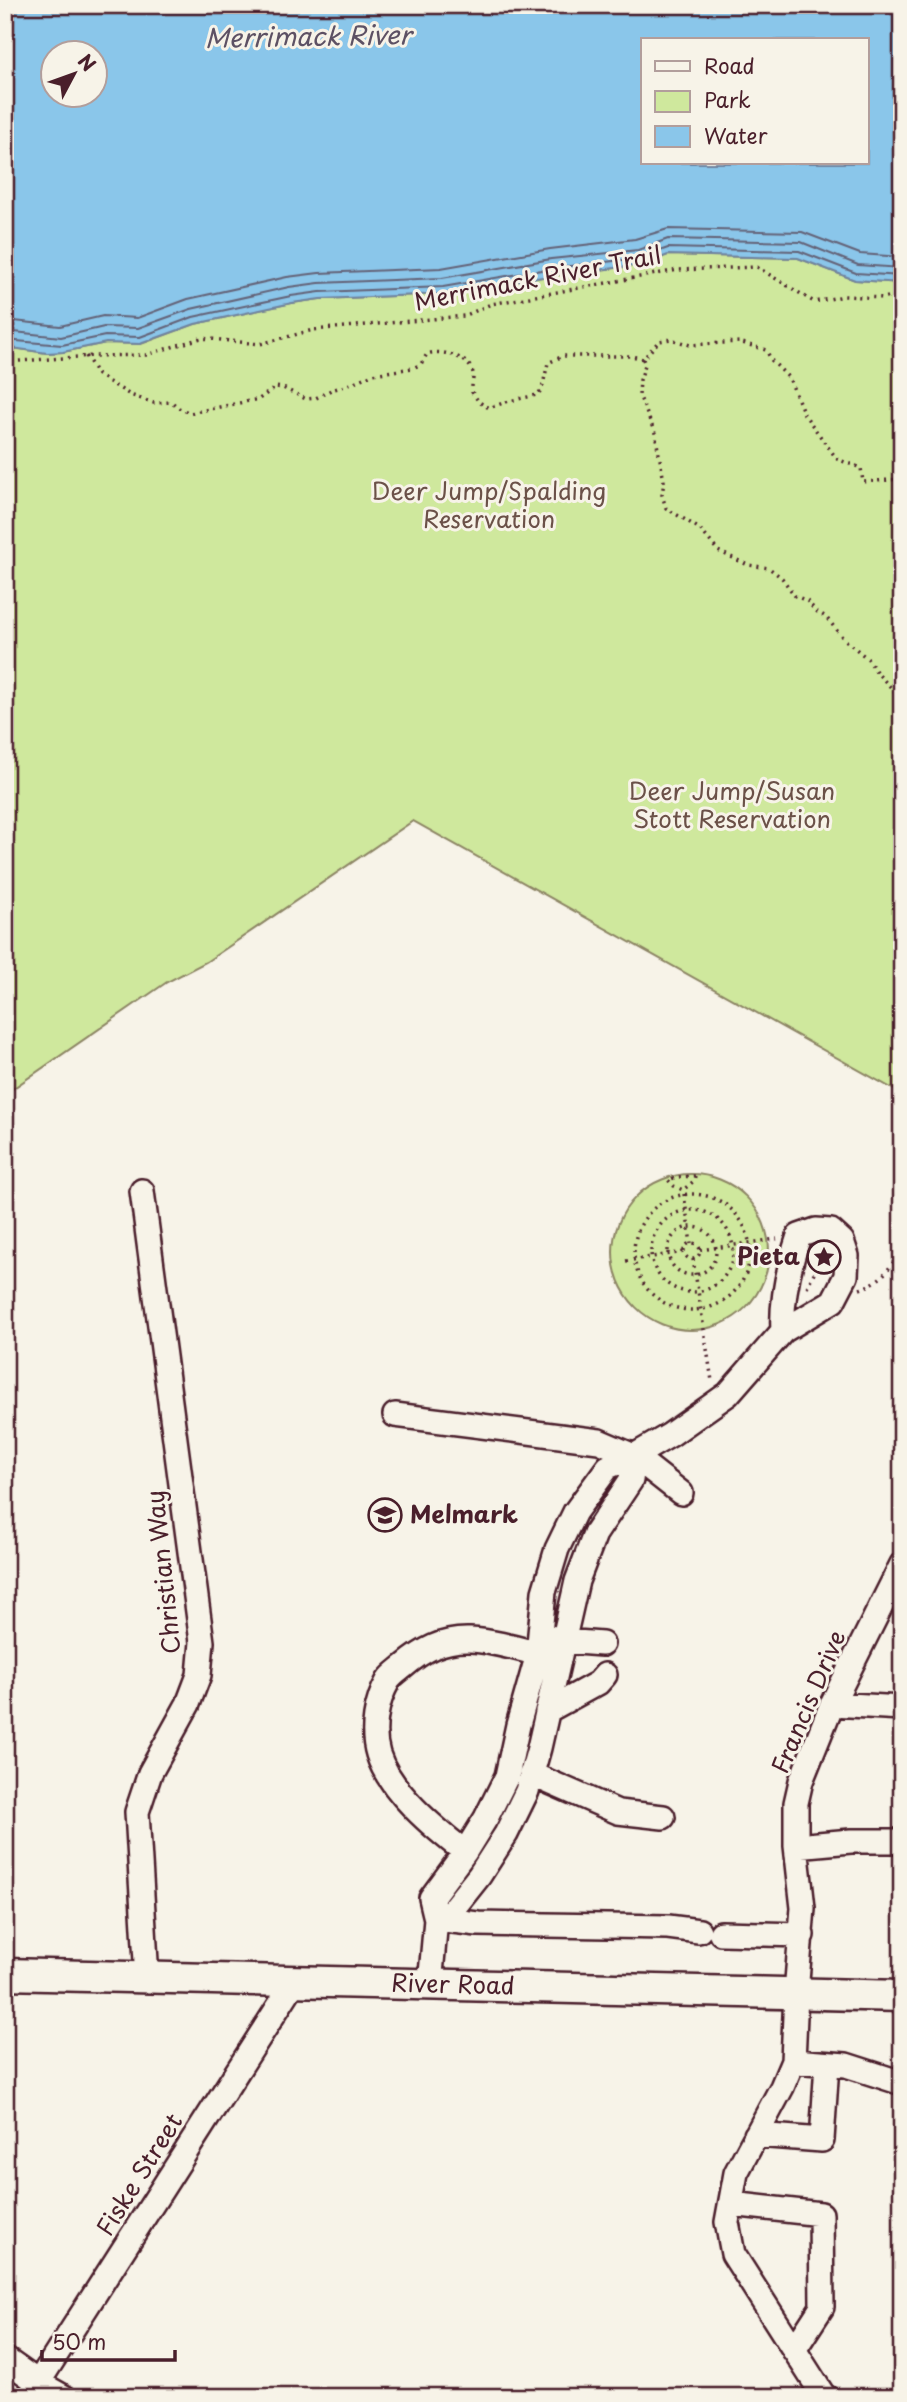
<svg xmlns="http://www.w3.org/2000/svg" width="907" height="2402" font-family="'Playpen Sans',sans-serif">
<rect width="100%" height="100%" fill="#f7f3e8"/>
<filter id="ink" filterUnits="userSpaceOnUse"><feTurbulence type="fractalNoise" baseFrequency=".0143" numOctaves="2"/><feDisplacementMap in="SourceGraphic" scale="14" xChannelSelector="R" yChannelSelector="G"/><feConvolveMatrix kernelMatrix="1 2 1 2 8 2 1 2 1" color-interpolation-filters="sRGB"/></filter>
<g filter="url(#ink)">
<path fill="#cfe89d" stroke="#8c8464" stroke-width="2" d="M 668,255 L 798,258 L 855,280 L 902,283 L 902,1094 L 413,821 L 206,962 L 167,982 L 5,1094 L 5,347 L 47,353 L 63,352 L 106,343 L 141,344 L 195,324 L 292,303 L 320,299 L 444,294 L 554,275 L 642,265 Z
M613 1252a78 78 0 1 1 156 0a78 78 0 1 1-156 0Z"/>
<path fill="#8ac6ea" stroke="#70839e" stroke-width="2" fill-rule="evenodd" d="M 5,5 L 902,5 L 902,283 L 855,280 L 798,258 L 668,255 L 642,265 L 554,275 L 444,294 L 320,299 L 292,303 L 195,324 L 140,344 L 106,343 L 63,352 L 47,353 L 5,347 ZM 643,40 L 867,40 L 867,163 L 643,163 ZM 52,52 L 94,52 L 94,94 L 52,94 Z"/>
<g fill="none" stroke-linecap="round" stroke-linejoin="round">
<path stroke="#646277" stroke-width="2" d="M 5,320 L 60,326 L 103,316 L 137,318 L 188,299 L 287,277 L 319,273 L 441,268 L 550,249 L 635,239 L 668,229 L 802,232 L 860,254 L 902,257
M 5,331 L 61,337 L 104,327 L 138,328 L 191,309 L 289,287 L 319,283 L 442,278 L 551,259 L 638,250 L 668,239 L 801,242 L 858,265 L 902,268
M 5,340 L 62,345 L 105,336 L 140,337 L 193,317 L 291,296 L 320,292 L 443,287 L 553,268 L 640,258 L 668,248 L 799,251 L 856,273 L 902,276"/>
<defs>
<path id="minor" d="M 142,1191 L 202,1642 L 199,1675 L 188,1704 L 150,1773 L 137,1812 L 147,1978
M 395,1415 L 599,1441 L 634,1456 L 681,1493
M 550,1637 L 563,1641 L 602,1644
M 832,1704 L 902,1708
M 547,1711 L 598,1683 L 605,1675
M 531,1774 L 618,1812 L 663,1817
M 796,1846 L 851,1841 L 902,1841
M 465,1852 C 434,1828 390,1792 378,1754 C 371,1731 376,1702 388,1681 C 391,1676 398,1671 403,1667 C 423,1650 442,1639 470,1640 C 492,1641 516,1648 538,1654
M 436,1919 L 452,1910 L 479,1876 L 506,1834 L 527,1791 L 539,1748 L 577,1581 L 595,1534 L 631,1480 L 634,1456
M 436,1919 L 478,1924 L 668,1927 L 699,1931
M 721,1933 L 802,1935
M 430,1985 L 436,1919 L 431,1898 L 465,1852 L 486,1818 L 507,1776 L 518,1725 L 538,1654 L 544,1592 L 557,1549 L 575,1512 L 608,1467 L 634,1456 L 670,1435 L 728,1394 L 783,1331 L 833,1301 L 846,1276 L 847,1256 L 842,1241 L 831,1231 L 816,1230 L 799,1236 C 789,1266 781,1299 783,1331
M 793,2061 L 846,2065 L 902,2083
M 756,2135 L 822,2140 L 827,2064
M 731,2204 L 821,2214 L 822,2307 L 794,2350
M 5,2359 L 39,2383 L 64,2397
M 29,2397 L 295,1981
M 826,2397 L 823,2395 L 733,2254 L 727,2222 L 736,2173 L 782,2087 L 793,2061 L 796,1993 L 803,1908 L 796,1846 L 796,1803 L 801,1781 L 832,1704 L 902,1564"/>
<g id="major">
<path id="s1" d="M 5,1974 L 902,1996"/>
</g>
</defs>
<use href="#minor" stroke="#4a1f2b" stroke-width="28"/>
<use href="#major" stroke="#4a1f2b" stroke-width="35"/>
<path stroke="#4a1f2b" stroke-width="3.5" stroke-dasharray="2 5" stroke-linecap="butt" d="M 86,356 L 98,375 L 130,395 L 154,403 L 172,402 L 179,408 L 190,413 L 259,399 L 276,387 L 283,388 L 306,399 L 316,398 L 331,390 L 345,386 L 373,374 L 413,368 L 421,364 L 427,354 C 440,349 466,356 472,370 C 475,376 471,384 472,392 L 479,402 L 489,408 L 509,401 L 537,395 L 542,389 L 548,363 L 563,356 L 632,356 L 643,359 L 659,341 L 671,339 L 690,345 L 739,342 L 766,350 L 772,361 L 789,378 L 804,414 L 837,459 L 861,468 L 863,482 L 902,479
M 643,359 L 645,365 L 640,380 L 639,395 L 655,433 L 664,481 L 662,495 L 666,508 L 700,529 L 718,551 L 748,565 L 769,568 L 782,578 L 795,596 L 807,601 L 816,611 L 826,617 L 843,638 L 868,659 L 877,673 L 902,699
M 5,362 L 93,356 L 146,355 L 201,338 L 260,344 L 313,330 L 464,316 L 491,304 L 678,270 L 757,267 L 814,302 L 844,296 L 884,298 L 902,293
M 695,1176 L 694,1181 L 683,1190 L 674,1186 L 668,1180 L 677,1177 Z
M634 1252a58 58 0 1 1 116 0a58 58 0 1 1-116 0Z
M 684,1194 L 691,1244
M651 1251a41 41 0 1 1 82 0a41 41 0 1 1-82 0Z
M668 1251a24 24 0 1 1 48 0a24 24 0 1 1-48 0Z
M684 1251a8 8 0 1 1 16 0a8 8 0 1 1-16 0Z
M813 1259a9 9 0 1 1 18 0a9 9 0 1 1-18 0Z
M 700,1250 L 777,1239
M 693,1259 L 712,1381
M 626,1261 L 684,1252
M 807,1287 L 817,1267
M 860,1289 C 882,1282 892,1266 902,1247"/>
<use href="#minor" stroke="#f7f3e8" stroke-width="23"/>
<use href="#major" stroke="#f7f3e8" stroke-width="30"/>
</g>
</g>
<defs>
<symbol id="sight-ring" viewBox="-11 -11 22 22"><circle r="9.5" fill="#f7f3e8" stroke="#4a1f2b" stroke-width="1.5"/><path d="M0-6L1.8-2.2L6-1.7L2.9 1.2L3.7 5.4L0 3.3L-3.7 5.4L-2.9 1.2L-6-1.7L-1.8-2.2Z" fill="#4a1f2b"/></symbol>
<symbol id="school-ring" viewBox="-11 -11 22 22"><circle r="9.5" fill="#f7f3e8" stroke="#4a1f2b" stroke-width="1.5"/><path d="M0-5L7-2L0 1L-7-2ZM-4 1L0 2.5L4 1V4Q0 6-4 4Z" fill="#4a1f2b"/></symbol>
</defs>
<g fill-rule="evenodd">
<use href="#sight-ring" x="805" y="1238" width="38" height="38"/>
<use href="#school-ring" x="366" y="1496" width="38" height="38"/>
</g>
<g text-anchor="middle" stroke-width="6" stroke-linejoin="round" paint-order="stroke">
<g font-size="24" fill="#4a1f2b" stroke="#f7f3e8">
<text transform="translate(538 279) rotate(-11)" y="8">Merrimack River Trail</text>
<text transform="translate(164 1572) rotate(-96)" y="8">Christian Way</text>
<text transform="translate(809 1702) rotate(-67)" y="8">Francis Drive</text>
<text dy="8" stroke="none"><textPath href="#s1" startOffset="448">River Road</textPath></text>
<text transform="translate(140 2175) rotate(-58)" y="8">Fiske Street</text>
</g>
<g font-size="24" fill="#6b5148" stroke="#f7f3e8">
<text x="489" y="500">Deer Jump/Spalding<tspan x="489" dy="28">Reservation</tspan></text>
<text x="732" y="800">Deer Jump/Susan<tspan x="732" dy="28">Stott Reservation</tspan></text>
</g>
<g font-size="24" font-weight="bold" fill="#4a1f2b" stroke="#f7f3e8" text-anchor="end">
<text x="800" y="1265">Pieta</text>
<text x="410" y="1523" text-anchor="start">Melmark</text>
</g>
<g font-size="26" font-style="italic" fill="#5d5164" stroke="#f7f3e8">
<text transform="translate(308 37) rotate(-1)" y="9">Merrimack River</text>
</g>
</g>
<rect width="907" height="2402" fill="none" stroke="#f7f3e8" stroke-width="28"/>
<rect x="14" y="14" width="879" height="2374" fill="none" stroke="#4a1f2b" stroke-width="2.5" filter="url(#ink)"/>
<rect x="641" y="38" width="228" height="126" fill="#f7f3e8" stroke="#b29e9c" stroke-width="2"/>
<rect x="655" y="61" width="35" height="10" fill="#f7f3e8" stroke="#b29e9c" stroke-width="2"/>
<text x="704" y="74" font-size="21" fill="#4a1f2b">Road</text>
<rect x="655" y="91" width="35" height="21" fill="#cfe89d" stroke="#b29e9c" stroke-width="2"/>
<text x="704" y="108" font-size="21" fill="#4a1f2b">Park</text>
<rect x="655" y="126" width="35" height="21" fill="#8ac6ea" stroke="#b29e9c" stroke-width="2"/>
<text x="704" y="144" font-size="21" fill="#4a1f2b">Water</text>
<g transform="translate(74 74) rotate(49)"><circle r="33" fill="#f7f3e8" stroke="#b29e9c" stroke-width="2"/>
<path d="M0-5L12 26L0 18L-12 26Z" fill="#4a1f2b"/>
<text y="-10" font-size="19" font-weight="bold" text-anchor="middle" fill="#4a1f2b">N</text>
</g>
<path d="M42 2350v10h133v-10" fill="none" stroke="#4a1f2b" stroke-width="3.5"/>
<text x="52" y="2350" font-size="21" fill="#4a1f2b" stroke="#f7f3e8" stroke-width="5" paint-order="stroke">50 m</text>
</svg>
